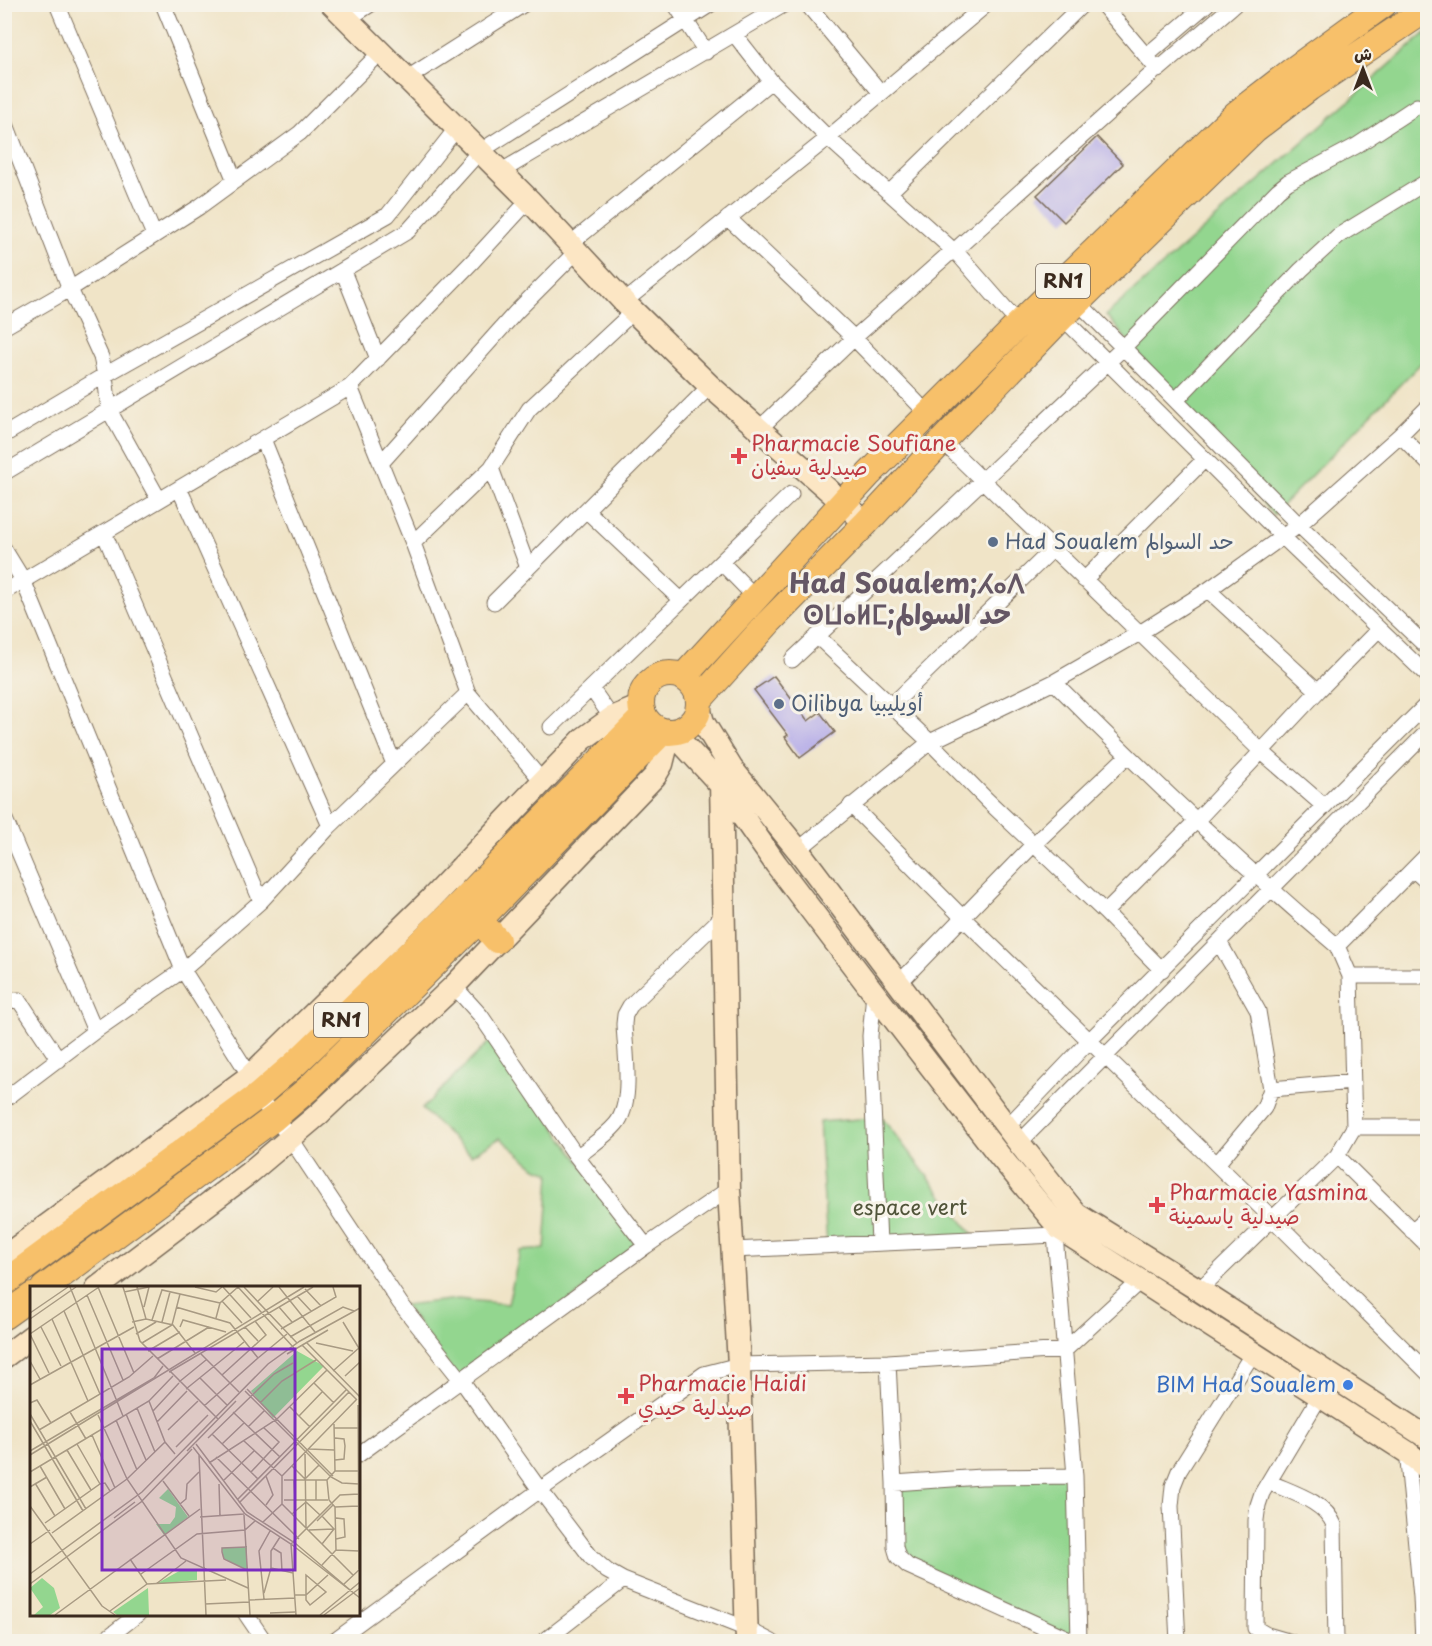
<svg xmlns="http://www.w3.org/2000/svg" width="1432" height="1646" font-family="'Playpen Sans','Playpen Sans Arabic','Noto Sans Tifinagh',sans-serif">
<rect width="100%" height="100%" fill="#f7f3e8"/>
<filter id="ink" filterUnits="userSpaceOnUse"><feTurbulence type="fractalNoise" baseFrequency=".0167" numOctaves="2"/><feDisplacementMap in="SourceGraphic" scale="12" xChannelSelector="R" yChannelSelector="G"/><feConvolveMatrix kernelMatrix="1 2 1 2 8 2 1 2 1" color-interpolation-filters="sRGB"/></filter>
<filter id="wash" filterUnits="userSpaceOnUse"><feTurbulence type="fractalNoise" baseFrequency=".008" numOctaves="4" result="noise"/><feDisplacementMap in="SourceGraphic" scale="24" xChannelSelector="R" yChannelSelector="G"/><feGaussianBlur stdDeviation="1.35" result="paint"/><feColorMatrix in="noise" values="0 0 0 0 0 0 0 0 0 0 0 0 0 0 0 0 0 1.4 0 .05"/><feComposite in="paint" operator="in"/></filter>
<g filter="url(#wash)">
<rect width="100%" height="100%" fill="#f0e4c7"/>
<path fill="#93d68f" stroke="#678056" stroke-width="1.5" d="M 1427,32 L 1427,357 L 1273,515 L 1106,315 Z
M 492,1039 L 641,1248 L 460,1381 L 404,1305 L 458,1299 L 508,1304 L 520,1251 L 545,1249 L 550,1173 L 536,1168 L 500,1138 L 471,1155 L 422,1109 Z
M 873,1106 L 976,1239 L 827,1246 L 819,1122 L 873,1118 Z
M 1075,1476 L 1079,1641 L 898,1557 L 894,1483 Z"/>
<g id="blocks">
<path fill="#b3aae8" d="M 1097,137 L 1123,164 L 1064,222 L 1037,195 Z
M 774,676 L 808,721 L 820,712 L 835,732 L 800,758 L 785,737 L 788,735 L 754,690 Z"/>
</g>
</g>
<g filter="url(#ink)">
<use href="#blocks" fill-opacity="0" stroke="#7a6b59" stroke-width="1.5"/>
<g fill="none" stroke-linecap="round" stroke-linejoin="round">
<defs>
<path id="street" d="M 57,4 L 154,235
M 163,4 L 235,181
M 675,4 L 706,52
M 807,4 L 881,93
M 1102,4 L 1158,70 L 1235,4
M 346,20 L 371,4
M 735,35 L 771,81 L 828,138 L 954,251 L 1156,70
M 1146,56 L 1207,4
M 406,79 L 524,4
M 4,119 L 70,289 L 101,357 L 105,375 L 109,410 L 159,500
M 500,172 L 785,4
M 890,192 L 1083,4
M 728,218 L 854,338 L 929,415
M 570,244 L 771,81
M 343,271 L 378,359
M 624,302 L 828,138 L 987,4
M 1078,302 L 1299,525 L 1428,648
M 1062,317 L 1283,537 L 1428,676
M 4,327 L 70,289 L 199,207 L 300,133 L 380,53
M 350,387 L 413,543 L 468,693 L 543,782
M 1176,400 L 1301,270 L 1338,236 L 1428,181
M 759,429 L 854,338 L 951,252 L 957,253 L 1019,324
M 4,435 L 105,375 L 388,215 L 456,129
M 1400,435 L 1428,463
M 263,439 L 394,764
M 942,441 L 1262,752 L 1324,806
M 381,463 L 516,312 L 576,252
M 491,468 L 528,568
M 4,473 L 408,231 L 479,152 L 711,4
M 179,488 L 330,826
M 586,510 L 681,600
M 104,533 L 261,901
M 413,543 L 491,468 L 529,409 L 634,311
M 4,549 L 23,580 L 183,970 L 250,1076 L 258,1096 L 291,1139 L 400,1303 L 462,1381 L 540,1490 L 591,1557 L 607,1571 L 623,1580 L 747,1629 L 772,1642
M 721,562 L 756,598
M 1084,580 L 1205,459
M 4,592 L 350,387 L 473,261 L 529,200
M 494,602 L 710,386
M 817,636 L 930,742 L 987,800 L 1105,912 L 1162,970
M 792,660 L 1123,348 L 1278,190 L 1288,182 L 1356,146 L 1417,106
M 1054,682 C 1145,774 1239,863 1337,946 L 1428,854
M 591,688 L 612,718
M 1318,691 L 1379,629
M 892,705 L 1053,549
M 551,727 L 791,494
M 851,805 L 963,918 L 1273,1219 L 1428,1373
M 4,817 L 95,1031
M 798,850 L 930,742 L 1054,682 L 1138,634 L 1208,590 L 1299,525 L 1400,435 L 1428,407
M 1413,869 L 1428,883
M 1105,912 L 1197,820 L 1318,691 L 1208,590
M 1337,946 L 1350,976 L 1354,1127 L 1337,1156 L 1428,1246
M 1350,976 L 1428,976
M 899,983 L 1033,845 L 1127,756
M 454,986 L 481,1016 L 577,1157 L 646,1246
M 874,993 L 870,1036 L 879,1243
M 4,1001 L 19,1000 L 59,1060
M 1271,1089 L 1353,1082
M 4,1100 L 95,1031 L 183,970 L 261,901 L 330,826 L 468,693
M 1007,1127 L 1090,1040 L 1428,703
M 1354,1127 L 1428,1127
M 1019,1143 L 1428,731
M 577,1157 C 589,1147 605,1137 616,1124 C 634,1103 625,1051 624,1024 L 625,1015 L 630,1006 L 724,915
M 1217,1164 L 1264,1108 L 1271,1089 L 1258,1011 L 1219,942
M 1412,1231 L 1428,1217
M 1055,1235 L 1075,1476 L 1079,1642
M 732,1250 L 1055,1235 L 1061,1228
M 1199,1290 L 1337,1156
M 888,1362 L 894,1483
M 1407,1451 L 1421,1597 L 1423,1642
M 358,1455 L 646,1246 L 729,1189
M 1075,1476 L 981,1477 L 894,1483 L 895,1547 L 898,1557 L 908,1566 L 1076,1642
M 1269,1482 C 1290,1492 1325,1501 1334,1525 L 1336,1642
M 246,1614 L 265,1642
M 102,1642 L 138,1614
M 333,1642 L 540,1490 L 704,1374 L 739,1365 L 888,1362 L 1065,1350 L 1140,1281
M 543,1642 L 623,1580
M 1178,1642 L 1171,1506 L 1173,1486 L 1179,1471 L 1253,1353
M 1291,1642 L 1267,1635 L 1255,1628 L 1256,1520 L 1258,1505 L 1262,1493 L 1320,1396"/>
<path id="secondary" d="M 332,4 L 529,200 L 624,302 L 710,386 L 866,523
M 699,708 L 703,722 L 732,769 L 798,850 L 1019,1143 L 1076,1214 L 1199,1290 L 1428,1438
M 674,732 L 684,745 L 719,783 L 776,864 L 874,993 L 999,1155 L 1060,1229 L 1407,1452 L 1428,1469
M 721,782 L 729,1189 L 739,1365 L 747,1642
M 4,1257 L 250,1076 L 430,900 L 583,739 L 612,718 L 641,706
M 97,1288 L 249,1173 L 320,1113 L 454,986 L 655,776 L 662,764 L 670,732
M 4,1357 L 32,1336"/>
<path id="primary" d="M641 703a29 29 0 1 1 58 0a29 29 0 1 1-58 0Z
M 683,677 L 869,474 L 1019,324 L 1236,114 L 1293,70 L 1384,4
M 699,700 L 769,622 L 866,523 L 942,441 L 1062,317 L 1255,129 L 1309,88 L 1428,8
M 479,920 L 497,940
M 4,1283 L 258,1096 L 296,1063 L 448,916 L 644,716
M 44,1288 L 274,1118 L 309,1088 L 479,920 L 663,731
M 4,1316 L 32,1296"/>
</defs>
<use href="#street" stroke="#7a6b59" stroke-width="17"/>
<use href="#secondary" stroke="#7a6b59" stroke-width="25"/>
<use href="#primary" stroke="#7a6b59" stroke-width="28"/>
<use href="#street" stroke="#fff" stroke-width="15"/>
<use href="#secondary" stroke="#fce6c4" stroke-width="22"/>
<use href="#primary" stroke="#f7c06b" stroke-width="26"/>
</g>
</g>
<g fill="#e0444e" stroke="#f7f3e8" stroke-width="2">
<path d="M736 447h6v6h6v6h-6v6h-6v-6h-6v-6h6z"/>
<path d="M1154 1196h6v6h6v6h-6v6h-6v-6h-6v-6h6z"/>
<path d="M623 1387h6v6h6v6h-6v6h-6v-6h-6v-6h6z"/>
</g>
<g fill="#5c6f8a" stroke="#f7f3e8" stroke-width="2">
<circle cx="993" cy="542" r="6"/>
<circle cx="779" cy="704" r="6"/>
</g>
<circle fill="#3f7fe0" stroke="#f7f3e8" stroke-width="2" cx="1348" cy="1385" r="6"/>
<g text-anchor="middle" stroke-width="6" stroke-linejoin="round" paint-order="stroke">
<g fill="#f7f3e8" stroke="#73665b" stroke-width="1.5">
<rect x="1036" y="264" width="54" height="34" rx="4.5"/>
<rect x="314" y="1003" width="54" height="34" rx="4.5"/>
</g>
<g font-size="20" font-weight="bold" fill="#3b2a1e">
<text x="1063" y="288">RN1</text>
<text x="341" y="1027">RN1</text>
</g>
<g font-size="21" fill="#be3a42" stroke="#f7f3e8" text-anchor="start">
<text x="751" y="451">Pharmacie Soufiane<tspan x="751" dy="24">صيدلية سفيان</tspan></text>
<text x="1169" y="1200">Pharmacie Yasmina<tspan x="1169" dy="24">صيدلية ياسمينة</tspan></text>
<text x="638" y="1391">Pharmacie Haidi<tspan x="638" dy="24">صيدلية حيدي</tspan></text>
</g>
<g font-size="21" fill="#4e5e75" stroke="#f7f3e8" text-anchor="start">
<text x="1005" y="549">Had Soualem حد السوالم</text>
<text x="791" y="711">Oilibya أويليبيا</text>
</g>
<g font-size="21" fill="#51553a" stroke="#f7f3e8">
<text x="910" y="1215">espace vert</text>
</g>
<g font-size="21" fill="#366cbe" stroke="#f7f3e8" text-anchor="end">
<text x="1336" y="1392">BIM Had Soualem</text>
</g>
<g font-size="27" font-weight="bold" fill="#655765" stroke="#f7f3e8">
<text x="907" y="593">Had Soualem;ⵃⴰⴷ<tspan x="907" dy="31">ⵙⵡⴰⵍⵎ;حد السوالم</tspan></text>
</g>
</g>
<g transform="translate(30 1286)">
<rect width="330" height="330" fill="#f0e4c7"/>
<path d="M 267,65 L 294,80 L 243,132 L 221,105 ZM 138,203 L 158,231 L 134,249 L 126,238 L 140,238 L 145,231 L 146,221 L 129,212 ZM 217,261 L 217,284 L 193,272 L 192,262 ZM 151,284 L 167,284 L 167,294 L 126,298 ZM 12,292 L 24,302 L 30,322 L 20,329 L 4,329 L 13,321 L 0,302 ZM 118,302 L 119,329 L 87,329 L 83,326 Z" fill="#93d68f"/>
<path fill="none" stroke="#a89a83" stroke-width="1.5" d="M 40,1 L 93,130M 68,1 L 104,87M 93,1 L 110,55 L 188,133M 107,1 L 116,33M 165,1 L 186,6 L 192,1M 193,1 L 221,32M 208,1 L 264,62M 214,1 L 267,57M 249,1 L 285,46M 275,3 L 291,20M 94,6 L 119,1M 57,9 L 93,94M 267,10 L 281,25M 192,15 L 212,37M 228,15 L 243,1M 114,21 L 119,1M 146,21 L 200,37 L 228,72 L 257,48M 249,21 L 262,36M 34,25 L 70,108M 0,27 L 38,1M 186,32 L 190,17 L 208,1M 0,33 L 46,1M 22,33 L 58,115M 122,34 L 132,4 L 190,17M 102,36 L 116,33 L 143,39 L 165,67M 132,36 L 140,6M 313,36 L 330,64M 11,41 L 31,80M 150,41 L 153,34 L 196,46M 215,41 L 228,55M 251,43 L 306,11 L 303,1M 106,48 L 126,36M 260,51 L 313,21 L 324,25M 276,56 L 330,111M 112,57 L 142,39 L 150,8M 286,57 L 323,65M 272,59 L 327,114M 118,65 L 150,46M 171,68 L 200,97 L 228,72M 257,68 L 298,44M 127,73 L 179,41M 0,75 L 10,93M 303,85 L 330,61M 139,86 L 283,1M 19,87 L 0,48 L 69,1M 192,89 L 236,49 L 225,35M 315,90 L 330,76M 170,92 L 197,119M 149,96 L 176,74M 284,97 L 304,117M 0,99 L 104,41M 156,103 L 214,56M 217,103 L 303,190M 215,105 L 301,191 L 312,197 L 329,198M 119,115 L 135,156 L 145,168M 0,117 L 7,114 L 21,137M 230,117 L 252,95 L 286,74M 328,119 L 329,283M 174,120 L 200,97 L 209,106M 260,121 L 280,141M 107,122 L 125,166M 123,125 L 149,97M 40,126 L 56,153M 203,126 L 250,171M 0,128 L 56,223M 96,128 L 116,174M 68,129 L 97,193 L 151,272 L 218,302M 269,130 L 293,105M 86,134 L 107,184M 0,135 L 53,225M 127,136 L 157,105M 218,141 L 234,125M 304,142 L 330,142M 9,144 L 99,91 L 123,70M 138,144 L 168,115M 182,148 L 228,193M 62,149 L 85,202M 178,152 L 244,88 L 263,77M 305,152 L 314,153 L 315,160 L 314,173 L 305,174M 214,155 L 252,190 L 326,114M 47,158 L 70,198M 166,158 L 217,226 L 265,257 L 326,309M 192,158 L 214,137M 146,161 L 178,129M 163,161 L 215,228 L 261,258 L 330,312M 279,163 L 304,164M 37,164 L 61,204M 0,165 L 124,92 L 133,80M 157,165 L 206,115M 275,168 L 276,241M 0,169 L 274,1M 169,169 L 176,329M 186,171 L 269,253M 179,177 L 247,133 L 297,84M 10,180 L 35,223M 262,180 L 275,193 L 289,179M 305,185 L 329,185M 0,186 L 119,115 L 143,90M 221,186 L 249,156 L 234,142M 252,190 L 252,218 L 323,289M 254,194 L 297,194M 264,194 L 265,214M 286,194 L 286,214M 133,195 L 159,230M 193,195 L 224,165M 5,197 L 25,230M 189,198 L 190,230M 0,201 L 17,191M 207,214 L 316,104M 254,214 L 298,214M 209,217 L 319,106M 150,218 L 156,213 L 157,198 L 169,186M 236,219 L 243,209 L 236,190M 0,220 L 72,320 L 85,329M 305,221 L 328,220M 262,228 L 276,216 L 290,229M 214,229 L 220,329M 170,231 L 214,228M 84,232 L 105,216M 306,232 L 314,233 L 315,251 L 306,253M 287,235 L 303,219M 233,236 L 252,218M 15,237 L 70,198 L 75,197 L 80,205M 279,244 L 304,243M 22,247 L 97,193 L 135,156M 250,251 L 241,265 L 241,282 L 263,287M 0,258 L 20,244M 292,258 L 304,243 L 292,230M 217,261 L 192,262 L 192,266 L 194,273 L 217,284M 243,262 L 251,267 L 252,285M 306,264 L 329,265M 100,273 L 117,298 L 196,294M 292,279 L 306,264 L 305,221 L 299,214 L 297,194 L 305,185 L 304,138M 0,288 L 112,206 L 238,78 L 270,55 L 330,22M 111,288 L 167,248 L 215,244 L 225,235M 276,289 L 296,306 L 280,319 L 276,314 ZM 0,298 L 111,216 L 162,163M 126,298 L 156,275M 314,298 L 330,283M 234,307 L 241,282M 264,309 L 276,309 L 298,289M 234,313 L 229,265 L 240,245M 219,314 L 265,312M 175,318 L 219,316M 80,325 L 117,298M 240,327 L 265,326M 25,329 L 170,223M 266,329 L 261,258 L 310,209 L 329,208M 290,329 L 330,296M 294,329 L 330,302"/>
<path fill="#7b2cbf" fill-opacity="0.15" stroke="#7b2cbf" stroke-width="3" d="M 72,63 L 265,63 L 265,284 L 72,284 Z"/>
<rect width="330" height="330" fill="none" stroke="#3b2a1e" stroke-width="3"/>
</g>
<rect width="1432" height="1646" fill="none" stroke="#f7f3e8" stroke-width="24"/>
<g transform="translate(1363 69)" stroke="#f7f3e8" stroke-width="4.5" paint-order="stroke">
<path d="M0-4.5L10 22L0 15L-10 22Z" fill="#3b2a1e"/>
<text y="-9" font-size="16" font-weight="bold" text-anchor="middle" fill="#3b2a1e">ش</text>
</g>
</svg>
